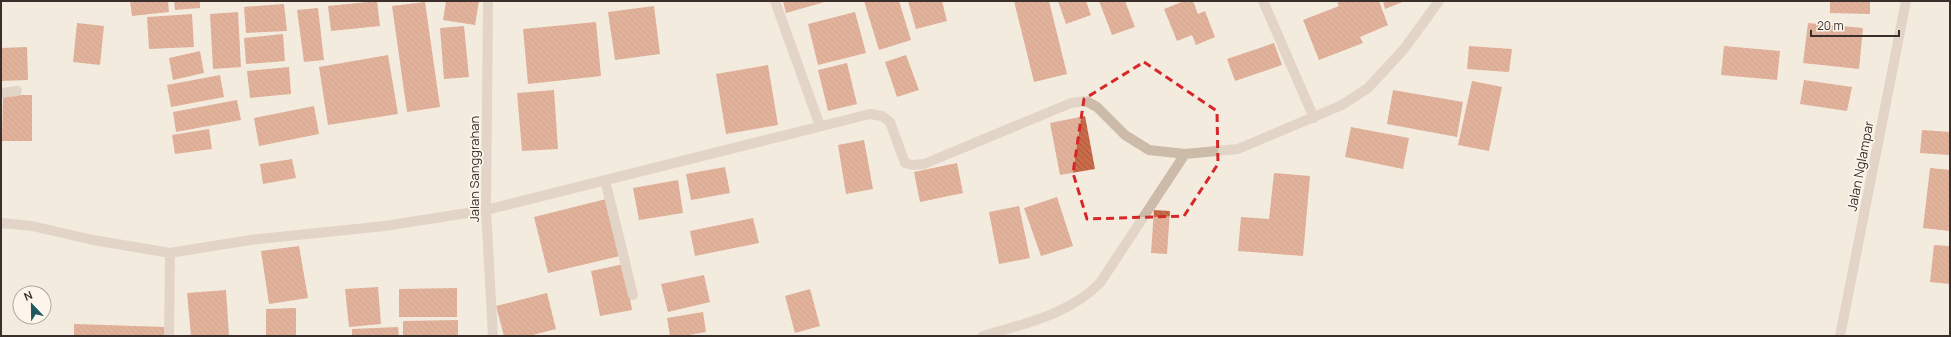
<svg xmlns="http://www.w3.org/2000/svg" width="1951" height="337" font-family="Manrope,sans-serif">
<defs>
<pattern id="building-back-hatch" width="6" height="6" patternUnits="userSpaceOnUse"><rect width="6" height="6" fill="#c96b48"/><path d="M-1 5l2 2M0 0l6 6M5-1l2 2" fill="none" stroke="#a4583c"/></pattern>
</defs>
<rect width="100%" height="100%" fill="#f4ebdf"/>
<path fill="url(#building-back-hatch)" d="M 130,1 L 168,1 L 169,12 L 132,16 Z
M 174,1 L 200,1 L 200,8 L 175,10 Z
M 377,1 L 380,26 L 331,31 L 328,6 Z
M 446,1 L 479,1 L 475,25 L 443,20 Z
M 783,1 L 828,1 L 786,13 Z
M 864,1 L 899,1 L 911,40 L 879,50 Z
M 908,1 L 942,1 L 947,21 L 916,29 Z
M 1014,1 L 1049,1 L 1067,74 L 1034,82 Z
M 1058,1 L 1086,1 L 1091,15 L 1066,24 Z
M 1099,1 L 1125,1 L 1135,27 L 1112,35 Z
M 1184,1 L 1193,1 L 1198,14 L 1205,11 L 1215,37 L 1196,45 L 1192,35 L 1177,41 L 1164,9 Z
M 1342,1 L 1379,1 L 1388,25 L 1360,37 L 1363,43 L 1319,60 L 1303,20 L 1339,6 L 1337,3 Z
M 1383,1 L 1405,1 L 1385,9 Z
M 1830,1 L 1870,1 L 1870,14 L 1830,13 Z
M 425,2 L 440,107 L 407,112 L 392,6 Z
M 284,4 L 287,31 L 246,33 L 244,7 Z
M 654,6 L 660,54 L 615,60 L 608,12 Z
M 318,8 L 324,60 L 304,62 L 297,10 Z
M 238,12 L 241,67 L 213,69 L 210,14 Z
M 855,12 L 866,53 L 818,65 L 808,24 Z
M 192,14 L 194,47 L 149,49 L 147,17 Z
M 596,22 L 601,76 L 528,84 L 523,29 Z
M 77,23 L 104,26 L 100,65 L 73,62 Z
M 1808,23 L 1863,28 L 1859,69 L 1803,63 Z
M 464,26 L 469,77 L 444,79 L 440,28 Z
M 283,34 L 285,61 L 246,64 L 244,38 Z
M 1274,43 L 1282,65 L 1235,81 L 1227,59 Z
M 1469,46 L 1512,49 L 1509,72 L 1467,69 Z
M 1724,46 L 1780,51 L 1777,80 L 1721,75 Z
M 27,47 L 28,80 L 1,81 L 1,48 Z
M 200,51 L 204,73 L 173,80 L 169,58 Z
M 388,55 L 398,114 L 328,125 L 319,67 Z
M 906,55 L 919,90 L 897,97 L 885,62 Z
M 847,63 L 857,104 L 828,111 L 818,70 Z
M 768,65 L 778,125 L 726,134 L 716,74 Z
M 289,67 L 291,94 L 250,98 L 247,71 Z
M 220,75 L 224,97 L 171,107 L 167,85 Z
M 1804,80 L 1852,87 L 1847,111 L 1800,104 Z
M 1472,81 L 1502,87 L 1489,151 L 1458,145 Z
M 554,90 L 558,149 L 522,151 L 517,93 Z
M 1393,90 L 1463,102 L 1457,137 L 1387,124 Z
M 3,95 L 32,95 L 32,141 L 2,141 Z
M 237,100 L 241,120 L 176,132 L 173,112 Z
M 314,106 L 319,134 L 259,146 L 254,118 Z
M 1085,116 L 1095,169 L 1060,175 L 1050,123 Z
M 1351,127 L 1409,138 L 1403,169 L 1345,157 Z
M 209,129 L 212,149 L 175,154 L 172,135 Z
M 1922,130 L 1950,132 L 1950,155 L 1920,153 Z
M 864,140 L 873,189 L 846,194 L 838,145 Z
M 292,159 L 296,178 L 263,184 L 260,164 Z
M 957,163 L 963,193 L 920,202 L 914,172 Z
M 725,167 L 730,193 L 691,200 L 686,174 Z
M 1930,168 L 1950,170 L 1950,231 L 1923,228 Z
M 1274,173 L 1310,176 L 1303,256 L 1238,251 L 1241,217 L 1269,219 Z
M 678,180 L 683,213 L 639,220 L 633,188 Z
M 1057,197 L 1073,246 L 1041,256 L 1024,208 Z
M 606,199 L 620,256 L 548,273 L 534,217 Z
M 1019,206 L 1030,258 L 999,264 L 989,212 Z
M 1154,210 L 1170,211 L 1167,254 L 1151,253 Z
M 753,218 L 759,243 L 695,256 L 690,231 Z
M 1934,245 L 1950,246 L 1950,284 L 1930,282 Z
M 299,246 L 308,298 L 269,304 L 261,251 Z
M 624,264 L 632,310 L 600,316 L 591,271 Z
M 704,275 L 710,302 L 668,312 L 661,284 Z
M 378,287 L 381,324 L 349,327 L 345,289 Z
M 457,288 L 457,317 L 399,317 L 399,289 Z
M 810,289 L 820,326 L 795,333 L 785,296 Z
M 226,290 L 229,336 L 191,336 L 187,293 Z
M 547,293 L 556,329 L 529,336 L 504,336 L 496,306 Z
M 296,308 L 296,336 L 266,336 L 266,309 Z
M 703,312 L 706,332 L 683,336 L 670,336 L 667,318 Z
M 458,320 L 458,336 L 403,336 L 403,321 Z
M 74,324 L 166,327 L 166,336 L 74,336 Z
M 398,327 L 399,336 L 352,336 L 352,329 Z"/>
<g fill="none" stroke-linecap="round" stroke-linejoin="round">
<path stroke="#cdbbaa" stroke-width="10" d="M 1,93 L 17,91
M 605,180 L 633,295"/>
<path stroke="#cdbbaa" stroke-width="10" d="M 488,1 L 486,210 L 493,336
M 775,1 L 820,126
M 1263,1 L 1314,118
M 1,223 L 32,226 L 93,240 L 170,253
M 169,336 L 170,253 L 250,240 L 385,226 L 486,210 L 870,114 L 882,116 L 890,122 L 905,163 L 912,165 L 924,164 L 1071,103 L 1086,101 L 1097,107 L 1125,135 L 1149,150 L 1185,154 L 1238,149 L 1342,105 L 1368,88 L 1404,49 L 1439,1
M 983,336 C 1026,323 1068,315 1100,283 L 1185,154
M 1840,336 L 1906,1"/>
</g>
<path d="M0 0H1951V337H0ZM 1144,62 L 1217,111 L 1218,164 L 1184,216 L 1087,219 L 1073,173 L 1084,99 Z" fill="#f4ebdf" fill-opacity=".55" fill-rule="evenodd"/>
<path fill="none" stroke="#d62828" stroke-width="3" stroke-dasharray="8 5" stroke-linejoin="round" d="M 1144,62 L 1217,111 L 1218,164 L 1184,216 L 1087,219 L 1073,173 L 1084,99 Z"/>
<g text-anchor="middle" stroke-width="3.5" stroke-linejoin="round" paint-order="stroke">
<g font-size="13" fill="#3a2f2a" stroke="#fbf5ec">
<text transform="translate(1860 166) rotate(-79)" y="5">Jalan Nglampar</text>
<text transform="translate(474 169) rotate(-90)" y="5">Jalan Sanggrahan</text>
</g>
</g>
<rect width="1951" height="337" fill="none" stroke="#3a2f2a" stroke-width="4"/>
<g transform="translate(32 305) rotate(338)"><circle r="19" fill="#fbf5ec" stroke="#aea69e"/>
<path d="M0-3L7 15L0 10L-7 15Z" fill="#1e575d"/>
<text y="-6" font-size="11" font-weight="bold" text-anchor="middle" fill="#3a2f2a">N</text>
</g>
<path d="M1811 30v6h88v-6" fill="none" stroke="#3a2f2a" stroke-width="2"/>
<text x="1817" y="30" font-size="12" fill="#3a2f2a" stroke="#fbf5ec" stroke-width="3" paint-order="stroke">20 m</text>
</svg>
